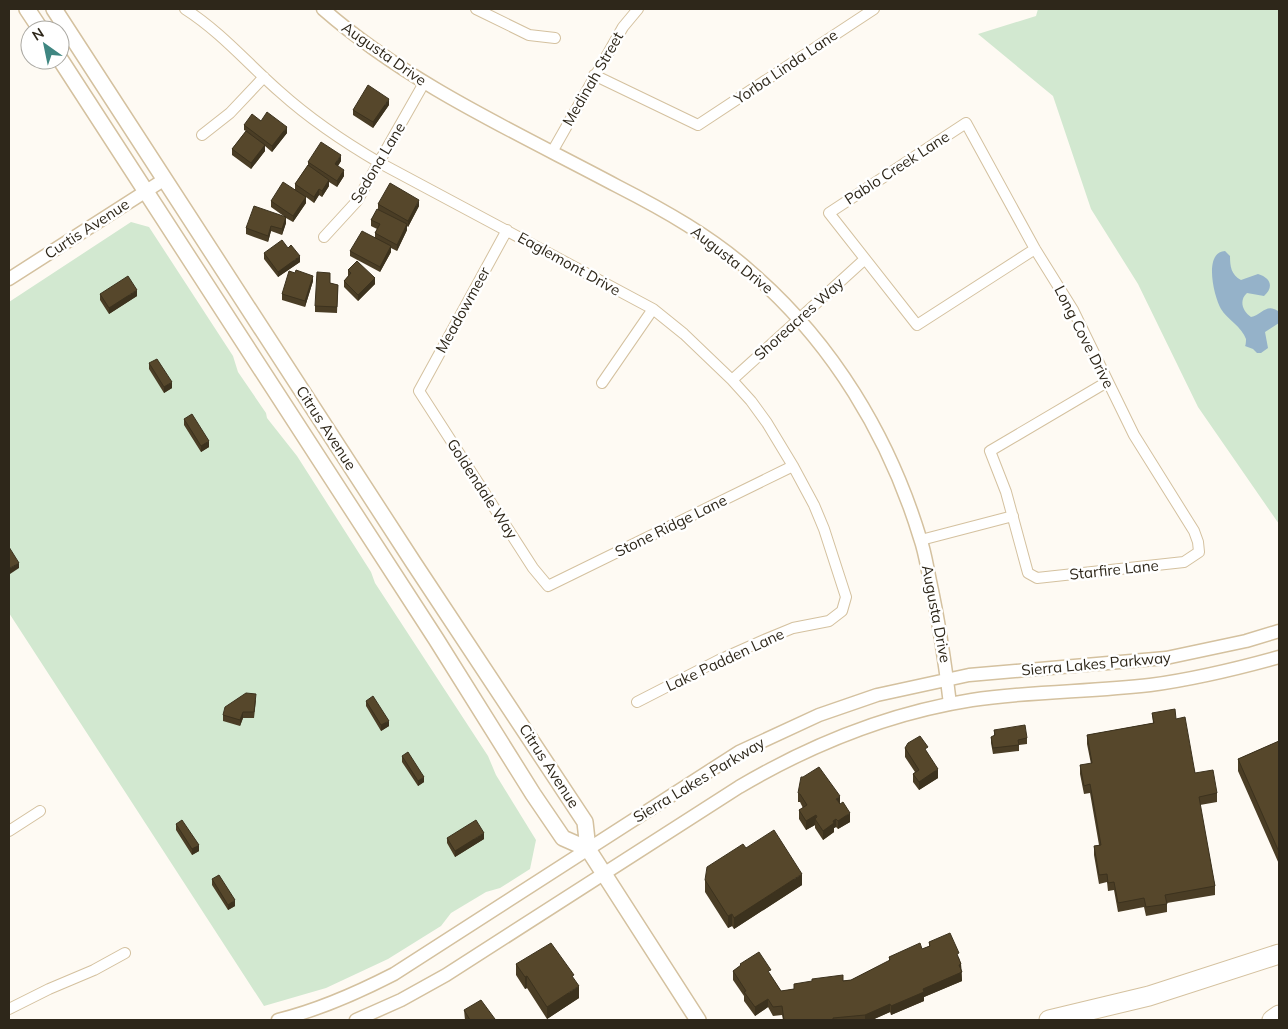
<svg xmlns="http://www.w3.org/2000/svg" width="1288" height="1029" font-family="Mulish,sans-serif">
<rect width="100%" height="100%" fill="#fefaf3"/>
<path fill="#d2e8d0" d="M 1038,9 L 1279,9 L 1279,524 L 1198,407 L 1138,284 L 1091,209 L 1053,96 L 978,34 L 1036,16 Z
M 131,222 L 149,227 L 233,356 L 238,372 L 266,413 L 267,418 L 297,456 L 371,572 L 375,583 L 488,756 L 496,775 L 536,840 L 530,869 L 500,888 L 486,892 L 451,913 L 441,926 L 388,959 L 326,988 L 264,1006 L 9,613 L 9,302 Z"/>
<path fill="#95b2c9" d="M 1225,251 L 1230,256 C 1230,266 1231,275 1241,280 L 1258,274 C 1271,278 1274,287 1264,296 L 1247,293 C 1239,300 1242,311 1251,317 C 1262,315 1266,303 1278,311 L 1279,323 L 1265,332 L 1268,348 L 1261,353 L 1257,353 L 1253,349 L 1245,346 C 1246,345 1246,340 1246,339 C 1242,327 1227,319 1221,309 C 1214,297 1203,252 1225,251 Z"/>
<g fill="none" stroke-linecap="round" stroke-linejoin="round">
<defs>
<path id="minor" d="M 185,9 C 221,32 248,64 280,92 C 310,119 344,142 380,163 L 653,309 L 684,334 L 732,380 L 751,401 L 767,423 L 793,466 L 814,505 L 824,529 L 846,597 L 842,611 L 829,621 L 793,628 L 764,640 L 719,660 L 637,702
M 476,9 L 529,35 L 555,38
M 594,75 L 698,125 L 874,9
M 202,135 L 230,113 L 264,77
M 552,152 L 623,27 L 638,9
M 507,230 L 419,391 L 533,568 L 548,586 L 793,466
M 324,237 L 357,201 L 424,83
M 1035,249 L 917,325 L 829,213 L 966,123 L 1035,249 L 1073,310 L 1134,435 L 1194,531 L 1198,542 L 1199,552 L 1184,562 L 1037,578 L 1028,573 L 1006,492 L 990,451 L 1107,382
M 732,380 L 865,259
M 602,383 L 653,309
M 921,540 L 1013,516
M 9,831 L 40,811
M 9,1009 L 49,989 L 94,970 L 125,953"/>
<path id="tertiary" d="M 323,9 C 410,85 516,132 617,186 C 664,210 712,237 751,272 C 832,342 889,436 920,538 C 925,552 927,567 930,581 C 939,622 945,663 950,704
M 9,279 L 165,179
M 278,1020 C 319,1010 357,993 394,974 L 739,752 L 819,715 L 877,695 L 969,675 L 1166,658 L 1246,641 L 1279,631
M 356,1020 L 401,1000 L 446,975 L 739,787 C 812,744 889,713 972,700 C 1031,691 1091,692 1150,685 C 1194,679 1236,669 1279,657"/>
<path id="secondary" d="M 27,9 L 41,30
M 54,9 L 413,562 L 585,822 L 588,849 L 698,1020
M 60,59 L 436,639 L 533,794 L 563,838 L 588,849"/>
<path id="motorway" d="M 1049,1020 L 1149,996 L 1279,954
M 1272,1020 L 1279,1015"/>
</defs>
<use href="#minor" stroke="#d4c19f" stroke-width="12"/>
<use href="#tertiary" stroke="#d4c19f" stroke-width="15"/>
<use href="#secondary" stroke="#d4c19f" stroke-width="18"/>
<use href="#motorway" stroke="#d4c19f" stroke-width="21"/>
<use href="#minor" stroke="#fff" stroke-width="10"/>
<use href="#tertiary" stroke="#fff" stroke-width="12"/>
<use href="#secondary" stroke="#fff" stroke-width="15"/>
<use href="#motorway" stroke="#fff" stroke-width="19"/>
</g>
<path fill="#4a3d25" d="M 389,105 L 373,128 L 353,115 L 353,110 Z
M 261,121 L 287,133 L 272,152 L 265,146 L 265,151 L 251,169 L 232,155 L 232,149 L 246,131 L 244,130 L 244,125 Z
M 341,161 L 338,166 L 344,176 L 337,187 L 329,182 L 329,186 L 322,197 L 319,195 L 314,203 L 306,197 L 306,203 L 293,222 L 286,218 L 286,223 L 282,235 L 271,231 L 268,242 L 246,234 L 246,228 L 285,217 L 271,207 L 271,201 L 295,190 L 295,184 L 308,165 L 308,162 Z
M 378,204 L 419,206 L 408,227 L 407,226 L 407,230 L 397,251 L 391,248 L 391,252 L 380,272 L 350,256 L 350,251 L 375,237 L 375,233 L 377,229 L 371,226 L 371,220 L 378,209 Z
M 264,253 L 300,262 L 278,277 L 264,259 Z
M 348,270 L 375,284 L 358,301 L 344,287 L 344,281 L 348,276 Z
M 295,273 L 313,281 L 305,307 L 282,300 L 282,294 Z
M 330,283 L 338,285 L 337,313 L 315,312 L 315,306 Z
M 100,294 L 137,296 L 109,314 L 100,300 Z
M 149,363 L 172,388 L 164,393 L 149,369 Z
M 184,419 L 209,447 L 201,452 L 184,425 Z
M 256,700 L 254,718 L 243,718 L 240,726 L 223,721 L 223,715 Z
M 366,701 L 389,726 L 381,731 L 366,706 Z
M 1152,713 L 1176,719 L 1195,773 L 1217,793 L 1217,802 L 1200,805 L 1215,886 L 1215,895 L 1167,903 L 1167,912 L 1146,916 L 1144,907 L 1118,912 L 1114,890 L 1108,891 L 1107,882 L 1099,884 L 1094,855 L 1094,846 L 1099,845 L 1090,793 L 1084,794 L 1080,774 L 1080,765 L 1091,764 L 1087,744 L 1087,735 L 1153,723 Z
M 994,730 L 1027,738 L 1027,744 L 1019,745 L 1019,751 L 993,754 L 991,743 L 991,737 L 994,736 Z
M 1279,741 L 1279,864 L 1238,771 L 1238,759 Z
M 905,748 L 928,754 L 938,778 L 919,790 L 913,782 L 913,774 L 915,772 L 905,757 Z
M 402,756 L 424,782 L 418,786 L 402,762 Z
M 798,793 L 840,804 L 850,822 L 838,829 L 836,827 L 834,828 L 834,832 L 823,840 L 815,828 L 815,825 L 806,830 L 799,819 L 799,810 L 803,808 L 800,802 L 798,802 Z
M 176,824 L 199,851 L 192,855 L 176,830 Z
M 447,838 L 484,839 L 455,857 L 447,843 Z
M 746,848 L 802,885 L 734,929 L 732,926 L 728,928 L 705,892 L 705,880 Z
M 212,879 L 235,906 L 228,910 L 212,885 Z
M 929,942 L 959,958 L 961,964 L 962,981 L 924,997 L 924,1001 L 891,1015 L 890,1012 L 872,1020 L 783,1020 L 782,1015 L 773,1016 L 768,1007 L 755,1016 L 744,1001 L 744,996 L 733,980 L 733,971 L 740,966 L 740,964 L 771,976 L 781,991 L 794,989 L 794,984 L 851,980 L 889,961 L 889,957 L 922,949 L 929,946 Z
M 516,964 L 579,998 L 547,1019 L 527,988 L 525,989 L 516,975 Z
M 464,1010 L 495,1020 L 465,1020 Z"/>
<path fill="#3c321e" d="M 389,99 L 389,105 L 373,128 L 373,122 Z
M 287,127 L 287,133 L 272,152 L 272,146 Z
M 265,145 L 265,151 L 251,169 L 251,163 Z
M 341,155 L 341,161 L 335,170 L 335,164 Z
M 344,170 L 344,176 L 337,187 L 337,181 Z
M 329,180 L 329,186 L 322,197 L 322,191 Z
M 319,189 L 319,195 L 314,203 L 314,197 Z
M 306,197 L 306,203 L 293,222 L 293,216 Z
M 419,200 L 419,206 L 408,227 L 408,221 Z
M 286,217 L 286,223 L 282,235 L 282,229 Z
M 407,224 L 407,230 L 397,251 L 397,245 Z
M 271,226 L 271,231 L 268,242 L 268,236 Z
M 391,246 L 391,252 L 380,272 L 380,267 Z
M 300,256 L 300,262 L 278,277 L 278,272 Z
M 313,276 L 313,281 L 305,307 L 305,301 Z
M 375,278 L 375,284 L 358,301 L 358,295 Z
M 137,290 L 137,296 L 109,314 L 109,308 Z
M 172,382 L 172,388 L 164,393 L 164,387 Z
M 209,441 L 209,447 L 201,452 L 201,446 Z
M 19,563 L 19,568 L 10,574 L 10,568 Z
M 243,712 L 243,718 L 240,726 L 240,720 Z
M 389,721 L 389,726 L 381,731 L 381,725 Z
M 938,769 L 938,778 L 919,790 L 919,782 Z
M 424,777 L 424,782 L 418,786 L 418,781 Z
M 840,796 L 840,805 L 836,799 Z
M 850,813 L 850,822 L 838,829 L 838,821 Z
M 816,815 L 815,825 L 806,830 L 806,821 Z
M 836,819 L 836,827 L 834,828 L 834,832 L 823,840 L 823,831 L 833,821 Z
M 484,833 L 484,839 L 455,857 L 455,851 Z
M 199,845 L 199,851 L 192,855 L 192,849 Z
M 802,874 L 802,885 L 734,929 L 734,918 Z
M 235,900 L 235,906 L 228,910 L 228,905 Z
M 732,914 L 732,926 L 728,928 L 728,916 Z
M 961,964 L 962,981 L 924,997 L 924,1001 L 891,1015 L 891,1006 L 923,989 Z
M 527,976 L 527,988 L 525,989 L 525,977 Z
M 579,986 L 579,998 L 547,1019 L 547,1007 Z
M 768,999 L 768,1007 L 755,1016 L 755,1007 Z
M 890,1004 L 890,1012 L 872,1020 L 865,1020 L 865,1015 Z"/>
<path fill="#56472b" stroke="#3c321e" d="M 368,85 L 389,99 L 373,122 L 353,110 Z
M 267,112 L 287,127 L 272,146 L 244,125 L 252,114 L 261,121 Z
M 246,131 L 265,145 L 251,163 L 232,149 Z
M 321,142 L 341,155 L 335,164 L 344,170 L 337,181 L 308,162 Z
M 308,165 L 329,180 L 322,191 L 319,189 L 314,197 L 295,184 Z
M 283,182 L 306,197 L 293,216 L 271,201 Z
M 390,183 L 419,200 L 408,221 L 378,204 Z
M 254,206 L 286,217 L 282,229 L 271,226 L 268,236 L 246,228 Z
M 377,209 L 407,224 L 397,245 L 375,233 L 380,224 L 371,220 Z
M 362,231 L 391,246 L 380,267 L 350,251 Z
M 282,240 L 288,248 L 291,245 L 300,256 L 278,272 L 264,253 Z
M 357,261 L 375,278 L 358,295 L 344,281 L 351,273 L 348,270 Z
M 296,270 L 313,276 L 305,301 L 282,294 L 289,271 L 295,273 Z
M 317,272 L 330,273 L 330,283 L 338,285 L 337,307 L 315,306 Z
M 128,276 L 137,290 L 109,308 L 100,294 Z
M 157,359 L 172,382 L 164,387 L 149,363 Z
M 192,414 L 209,441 L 201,446 L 184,419 Z
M 9,547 L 19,563 L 10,568 L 9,566 Z
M 246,693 L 256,694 L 254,712 L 243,712 L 240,720 L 223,715 L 225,707 Z
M 373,696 L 389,721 L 381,725 L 366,701 Z
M 1175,709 L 1176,719 L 1185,717 L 1195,773 L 1213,770 L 1217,793 L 1199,797 L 1215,886 L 1165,895 L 1167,904 L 1146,907 L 1144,898 L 1118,903 L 1114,882 L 1108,883 L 1107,874 L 1099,875 L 1094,846 L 1101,845 L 1090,784 L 1084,786 L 1080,765 L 1092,763 L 1087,735 L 1154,723 L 1152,713 Z
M 1025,725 L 1027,738 L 1018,740 L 1019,745 L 993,748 L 991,737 L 995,735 L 994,730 Z
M 920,736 L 928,747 L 925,749 L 938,769 L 919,782 L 913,774 L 919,770 L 905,748 L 908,743 Z
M 1279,741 L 1279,852 L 1238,759 Z
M 408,752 L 424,777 L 418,781 L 402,756 Z
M 819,767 L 840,796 L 836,799 L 840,804 L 843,802 L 850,813 L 838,821 L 836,819 L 833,821 L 834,823 L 823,831 L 815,819 L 817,817 L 816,815 L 806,821 L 799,810 L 807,805 L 800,794 L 798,793 L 801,777 L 803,777 Z
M 182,820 L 199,845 L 192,849 L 176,824 Z
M 476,820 L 484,833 L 455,851 L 447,838 Z
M 774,830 L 802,874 L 734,918 L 732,914 L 728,916 L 705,880 L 707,867 L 743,844 L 746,848 Z
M 219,875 L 235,900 L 228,905 L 212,879 Z
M 950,933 L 959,953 L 957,954 L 961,964 L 959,965 L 962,972 L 923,989 L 924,992 L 891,1006 L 890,1004 L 865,1015 L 833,1018 L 833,1020 L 784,1020 L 782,1006 L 773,1007 L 768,999 L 755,1007 L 744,992 L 746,991 L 733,971 L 741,965 L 740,964 L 759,952 L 771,970 L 768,971 L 781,991 L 794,989 L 794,984 L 812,981 L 812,979 L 843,975 L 843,981 L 851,980 L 890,960 L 889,957 L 920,943 L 922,949 L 930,946 L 929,942 Z
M 551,943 L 574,975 L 572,976 L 579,986 L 547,1007 L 527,976 L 525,977 L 516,964 Z
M 481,1000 L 495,1019 L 493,1020 L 494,1020 L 470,1020 L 464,1010 Z"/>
<g text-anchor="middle" stroke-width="5" stroke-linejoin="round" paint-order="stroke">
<g font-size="15" fill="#2e271a" stroke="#fff">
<text transform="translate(384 54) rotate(35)" y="5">Augusta Drive</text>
<text transform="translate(786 67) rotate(-34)" y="5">Yorba Linda Lane</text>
<text transform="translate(593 79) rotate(-60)" y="5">Medinah Street</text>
<text transform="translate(378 163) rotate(-59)" y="5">Sedona Lane</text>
<text transform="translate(897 168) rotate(-33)" y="5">Pablo Creek Lane</text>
<text transform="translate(87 229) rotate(-33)" y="5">Curtis Avenue</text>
<text transform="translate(732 260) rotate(38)" y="5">Augusta Drive</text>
<text transform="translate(569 264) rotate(29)" y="5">Eaglemont Drive</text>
<text transform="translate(463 310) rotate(-61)" y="5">Meadowmeer</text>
<text transform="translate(799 319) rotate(-42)" y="5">Shoreacres Way</text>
<text transform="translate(1084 337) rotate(63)" y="5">Long Cove Drive</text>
<text transform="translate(326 428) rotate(57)" y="5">Citrus Avenue</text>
<text transform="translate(482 489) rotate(57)" y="5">Goldendale Way</text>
<text transform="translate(671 526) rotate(-26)" y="5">Stone Ridge Lane</text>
<text transform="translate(1114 570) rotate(-6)" y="5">Starfire Lane</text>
<text transform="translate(936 614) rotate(79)" y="5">Augusta Drive</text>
<text transform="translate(725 660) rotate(-25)" y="5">Lake Padden Lane</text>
<text transform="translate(1096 664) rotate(-5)" y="5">Sierra Lakes Parkway</text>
<text transform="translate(549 766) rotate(57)" y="5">Citrus Avenue</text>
<text transform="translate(699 780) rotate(-31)" y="5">Sierra Lakes Parkway</text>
</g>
</g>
<rect width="1288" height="1029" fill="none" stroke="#2e271a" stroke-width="20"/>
<g transform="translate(45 45) rotate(327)"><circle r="24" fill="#ffffff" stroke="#aba9a3"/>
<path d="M0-4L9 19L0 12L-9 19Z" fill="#3f8681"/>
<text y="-8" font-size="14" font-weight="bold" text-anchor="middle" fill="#2e271a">N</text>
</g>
</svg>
